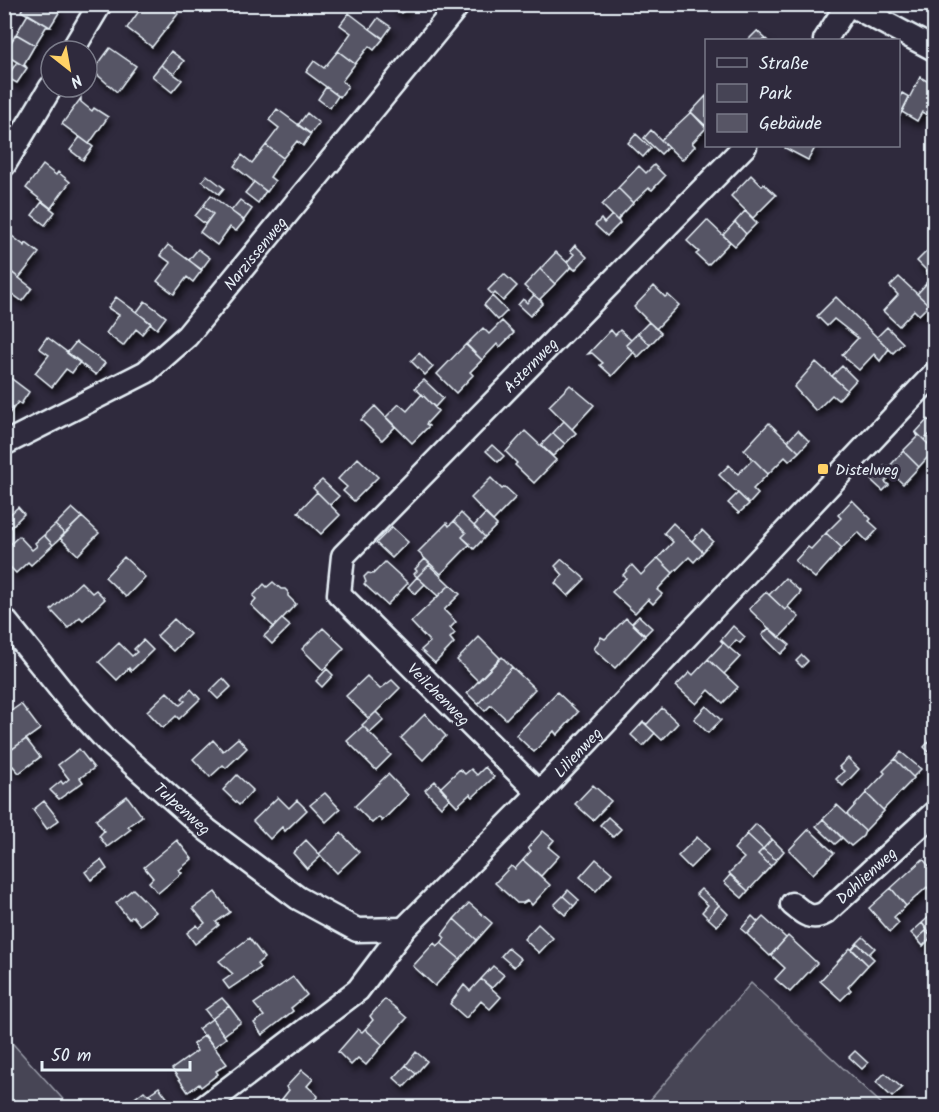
<svg xmlns="http://www.w3.org/2000/svg" width="939" height="1112" font-family="Kalam,sans-serif">
<defs>
<filter id="shadow"><feDropShadow dx="3.5" dy="6" stdDeviation="3" flood-color="#0009"/></filter>
</defs>
<rect width="100%" height="100%" fill="#2f2a3d"/>
<filter id="ink" filterUnits="userSpaceOnUse"><feTurbulence type="fractalNoise" baseFrequency=".0167" numOctaves="2"/><feDisplacementMap in="SourceGraphic" scale="12" xChannelSelector="R" yChannelSelector="G"/><feConvolveMatrix kernelMatrix="1 2 1 2 8 2 1 2 1" color-interpolation-filters="sRGB"/></filter>
<g filter="url(#ink)">
<path fill="#464455" stroke="#979aa6" stroke-width="1.5" d="M 751,983 L 885,1107 L 644,1107 Z
M 5,1035 L 70,1107 L 5,1107 Z"/>
<path fill="#575565" stroke="#e8f1f8" stroke-width="1.5" filter="url(#shadow)" d="M 25,4 L 49,4 L 60,11 L 50,27 L 21,11 Z
M 144,4 L 160,4 L 163,7 L 165,4 L 178,14 L 152,47 L 127,28 Z
M 390,4 L 409,4 L 402,13 Z
M 349,13 L 383,39 L 374,50 L 369,46 L 355,64 L 338,51 L 351,33 L 340,25 Z
M 28,14 L 50,27 L 46,27 L 35,45 L 16,34 Z
M 378,18 L 391,27 L 383,38 L 370,29 Z
M 757,31 L 767,40 L 748,40 Z
M 16,34 L 35,45 L 24,64 L 27,68 L 4,54 Z
M 110,48 L 136,66 L 117,92 L 93,71 Z
M 171,51 L 184,61 L 174,74 L 161,65 Z
M 338,51 L 355,64 L 342,81 L 348,86 L 340,97 L 306,72 L 314,61 L 324,68 Z
M 17,62 L 27,68 L 17,83 L 4,76 L 7,68 L 11,71 Z
M 161,65 L 182,80 L 172,92 L 152,76 Z
M 920,77 L 934,85 L 934,119 L 922,112 L 917,121 L 902,112 Z
M 326,87 L 338,96 L 330,108 L 318,99 Z
M 902,93 L 909,97 L 900,115 L 898,114 L 898,99 Z
M 706,96 L 706,126 L 691,112 Z
M 81,98 L 81,102 L 92,111 L 94,108 L 108,117 L 89,144 L 62,124 Z
M 277,109 L 311,134 L 303,146 L 297,141 L 283,158 L 266,145 L 279,128 L 269,120 Z
M 691,112 L 706,128 L 692,143 L 695,146 L 682,160 L 661,140 Z
M 307,113 L 319,123 L 310,134 L 298,125 Z
M 651,130 L 668,147 L 661,154 L 644,138 Z
M 636,134 L 651,148 L 643,157 L 628,143 Z
M 80,137 L 93,147 L 83,160 L 70,150 Z
M 266,145 L 283,158 L 270,177 L 275,181 L 267,192 L 234,166 L 242,155 L 252,163 Z
M 786,146 L 816,146 L 808,160 L 785,148 Z
M 43,165 L 56,175 L 58,172 L 70,182 L 51,208 L 26,188 Z
M 654,165 L 665,176 L 652,190 L 649,188 L 633,203 L 618,188 L 639,166 L 646,173 Z
M 207,175 L 224,188 L 219,194 L 202,181 Z
M 751,175 L 762,186 L 764,184 L 776,195 L 753,218 L 731,196 Z
M 254,182 L 266,191 L 258,203 L 245,193 Z
M 618,188 L 633,203 L 618,219 L 620,223 L 602,205 Z
M 211,195 L 244,221 L 236,231 L 230,227 L 217,245 L 200,232 L 213,214 L 203,206 Z
M 240,200 L 252,209 L 244,220 L 231,211 Z
M 42,202 L 55,212 L 45,225 L 32,215 Z
M 203,206 L 213,214 L 205,224 L 195,216 Z
M 745,211 L 757,223 L 746,234 L 735,222 Z
M 612,215 L 620,223 L 607,236 L 595,225 L 601,219 L 604,223 Z
M 707,220 L 730,242 L 708,265 L 696,254 L 699,252 L 687,241 Z
M 735,222 L 746,234 L 735,246 L 723,235 Z
M 12,236 L 25,246 L 26,243 L 39,253 L 19,278 L 4,266 L 4,246 Z
M 934,240 L 934,278 L 917,261 L 933,245 L 931,244 Z
M 168,245 L 202,270 L 193,282 L 187,277 L 174,294 L 157,281 L 171,263 L 160,255 Z
M 575,245 L 587,257 L 575,270 L 567,262 L 574,254 L 570,251 Z
M 198,249 L 210,258 L 201,270 L 189,260 Z
M 556,252 L 575,270 L 571,267 L 555,284 L 540,269 Z
M 540,269 L 555,284 L 540,299 L 543,303 L 524,286 Z
M 11,272 L 32,288 L 22,301 L 4,288 L 4,281 Z
M 504,274 L 517,286 L 503,301 L 495,293 L 493,295 L 488,290 Z
M 933,276 L 934,278 L 934,291 L 926,283 Z
M 899,277 L 929,305 L 919,315 L 914,310 L 899,326 L 883,311 L 898,295 L 890,286 Z
M 927,283 L 934,291 L 934,299 L 929,305 L 917,294 Z
M 654,286 L 665,297 L 668,295 L 679,305 L 656,329 L 634,307 Z
M 534,295 L 543,303 L 530,316 L 518,305 L 523,299 L 527,303 Z
M 492,296 L 507,311 L 498,320 L 484,305 Z
M 116,297 L 151,323 L 142,334 L 136,329 L 123,346 L 106,333 L 119,315 L 108,308 Z
M 836,297 L 890,350 L 888,350 L 880,361 L 874,354 L 859,370 L 842,355 L 858,338 L 834,319 L 827,326 L 817,316 Z
M 145,301 L 166,317 L 157,329 L 137,312 Z
M 502,321 L 514,333 L 500,347 L 497,344 L 482,360 L 466,345 L 483,328 L 489,334 Z
M 649,322 L 661,333 L 650,345 L 638,333 Z
M 887,327 L 903,343 L 893,353 L 877,337 Z
M 611,330 L 615,335 L 620,330 L 631,340 L 626,345 L 634,352 L 612,376 L 600,365 L 603,363 L 592,353 L 588,354 Z
M 638,333 L 650,345 L 638,357 L 626,345 Z
M 47,337 L 80,362 L 72,373 L 66,369 L 52,387 L 35,373 L 49,355 L 39,348 Z
M 76,342 L 105,363 L 96,375 L 67,353 Z
M 466,344 L 482,360 L 470,372 L 473,375 L 456,393 L 437,374 Z
M 419,353 L 433,367 L 425,375 L 411,361 Z
M 816,362 L 847,390 L 838,400 L 832,395 L 816,411 L 794,387 Z
M 842,366 L 856,380 L 847,390 L 832,376 Z
M 4,373 L 29,392 L 21,404 L 18,402 L 4,420 Z
M 424,380 L 443,398 L 435,407 L 415,388 Z
M 570,385 L 594,405 L 572,429 L 549,406 Z
M 422,394 L 438,411 L 426,424 L 429,426 L 412,443 L 386,417 L 399,404 L 407,411 Z
M 375,406 L 395,427 L 382,440 L 361,420 Z
M 928,419 L 934,425 L 934,435 L 932,432 L 924,440 L 916,432 Z
M 564,421 L 576,433 L 565,444 L 553,433 Z
M 769,423 L 799,452 L 789,461 L 785,457 L 768,474 L 744,450 Z
M 798,430 L 809,441 L 799,452 L 788,441 Z
M 525,431 L 556,460 L 534,483 L 515,465 L 517,463 L 506,452 Z
M 916,432 L 934,450 L 919,467 L 903,451 L 918,436 L 915,433 Z
M 553,433 L 565,444 L 553,456 L 541,445 Z
M 492,445 L 504,456 L 498,462 L 486,451 Z
M 903,451 L 919,467 L 903,484 L 884,466 L 888,468 Z
M 358,458 L 378,477 L 354,501 L 343,491 L 347,487 L 338,479 Z
M 753,459 L 768,474 L 753,489 L 758,494 L 749,504 L 719,475 L 729,465 L 738,474 Z
M 884,466 L 892,474 L 885,482 L 889,485 L 883,491 L 871,480 Z
M 491,478 L 502,489 L 505,487 L 516,497 L 493,521 L 471,498 Z
M 322,480 L 339,496 L 330,505 L 313,488 Z
M 317,492 L 340,515 L 321,534 L 298,512 Z
M 738,493 L 749,504 L 739,513 L 728,503 Z
M 852,500 L 871,519 L 869,521 L 878,529 L 867,541 L 858,532 L 842,548 L 826,533 L 841,518 L 838,515 Z
M 18,507 L 24,514 L 10,528 L 4,520 Z
M 72,508 L 82,517 L 65,534 L 55,525 Z
M 461,513 L 485,537 L 474,549 L 462,537 L 466,533 L 454,521 Z
M 485,514 L 497,525 L 485,537 L 474,526 Z
M 82,517 L 99,533 L 78,555 L 60,538 Z
M 454,521 L 466,533 L 462,537 L 470,544 L 441,574 L 418,552 L 447,523 L 449,526 Z
M 673,523 L 703,552 L 694,562 L 689,557 L 673,573 L 658,558 L 673,542 L 664,533 Z
M 55,525 L 65,534 L 53,545 L 44,535 Z
M 392,527 L 408,542 L 392,558 L 376,543 Z
M 702,530 L 713,541 L 703,552 L 692,541 Z
M 826,533 L 842,548 L 815,578 L 795,561 L 808,547 L 811,549 Z
M 44,535 L 53,545 L 31,565 L 28,562 L 16,573 L 4,561 L 4,550 L 19,536 L 32,550 L 37,546 L 35,543 Z
M 124,557 L 145,577 L 126,597 L 105,577 Z
M 658,558 L 673,573 L 657,590 L 662,594 L 653,604 L 648,599 L 635,613 L 612,592 L 626,578 L 623,575 L 632,565 L 641,575 Z
M 425,559 L 430,564 L 417,577 L 414,574 L 417,571 L 415,569 Z
M 562,559 L 585,579 L 568,596 L 555,583 L 563,575 L 555,566 Z
M 385,562 L 408,583 L 387,605 L 364,584 L 366,582 L 364,577 L 368,573 L 373,574 Z
M 429,565 L 450,585 L 438,596 L 417,577 Z
M 417,577 L 425,584 L 415,594 L 408,587 Z
M 785,578 L 801,592 L 785,610 L 769,595 Z
M 81,582 L 92,593 L 96,590 L 105,599 L 83,620 L 80,617 L 68,628 L 51,610 Z
M 273,582 L 281,589 L 285,589 L 288,592 L 288,596 L 296,604 L 274,627 L 251,605 L 256,599 L 253,596 L 264,584 L 267,587 Z
M 450,585 L 460,594 L 444,610 L 456,622 L 450,628 L 455,633 L 450,638 L 454,643 L 435,663 L 421,650 L 430,642 L 411,622 Z
M 766,592 L 785,610 L 788,607 L 799,617 L 779,638 L 749,609 Z
M 639,616 L 652,628 L 645,635 L 632,623 Z
M 626,618 L 645,636 L 615,668 L 594,649 L 601,637 L 605,639 Z
M 174,619 L 190,634 L 173,651 L 157,636 Z
M 282,619 L 290,626 L 272,644 L 264,636 Z
M 733,626 L 745,637 L 740,643 L 736,640 L 729,648 L 721,640 Z
M 323,628 L 344,648 L 323,670 L 302,649 Z
M 769,628 L 790,645 L 781,654 L 762,635 Z
M 479,637 L 500,658 L 478,681 L 457,660 Z
M 143,640 L 153,650 L 131,671 L 129,668 L 117,680 L 99,662 L 119,643 L 132,656 L 137,652 L 134,649 Z
M 720,640 L 740,657 L 724,674 L 708,659 L 723,643 Z
M 802,655 L 808,661 L 802,667 L 796,661 Z
M 502,657 L 512,667 L 478,704 L 467,693 Z
M 708,659 L 738,687 L 723,703 L 709,690 L 696,704 L 676,686 L 690,672 L 693,675 Z
M 512,667 L 535,689 L 506,719 L 491,705 L 485,711 L 478,704 Z
M 327,669 L 333,675 L 322,687 L 316,681 Z
M 367,676 L 380,689 L 392,680 L 400,688 L 369,719 L 346,696 Z
M 223,678 L 231,687 L 218,699 L 210,691 Z
M 191,689 L 200,699 L 179,719 L 176,716 L 163,728 L 147,711 L 167,692 L 180,705 L 185,701 L 182,698 Z
M 557,692 L 578,712 L 557,735 L 554,731 L 534,752 L 516,735 Z
M 21,704 L 40,729 L 4,755 L 4,712 L 9,708 L 11,711 Z
M 706,706 L 721,720 L 708,733 L 694,719 Z
M 662,708 L 678,723 L 662,740 L 643,722 L 647,724 Z
M 376,712 L 384,720 L 370,733 L 362,725 Z
M 425,714 L 446,736 L 423,760 L 401,738 Z
M 643,722 L 655,733 L 643,746 L 631,735 Z
M 363,726 L 391,755 L 376,770 L 347,741 Z
M 934,736 L 934,757 L 924,747 Z
M 238,738 L 247,748 L 226,768 L 223,765 L 210,777 L 193,759 L 213,740 L 223,751 Z
M 26,739 L 40,757 L 19,773 L 13,766 L 11,767 L 4,759 L 4,755 Z
M 79,749 L 94,768 L 80,778 L 83,782 L 59,799 L 50,790 L 61,781 L 63,784 L 69,779 L 58,765 Z
M 901,752 L 921,769 L 913,777 L 895,759 Z
M 848,758 L 859,769 L 843,786 L 836,779 L 844,771 L 839,767 Z
M 895,759 L 914,778 L 883,810 L 866,793 L 885,773 L 883,771 Z
M 485,767 L 494,777 L 473,797 L 470,794 L 457,806 L 440,788 L 460,769 L 465,774 L 471,769 L 477,775 Z
M 388,774 L 408,795 L 382,821 L 379,817 L 372,823 L 355,806 Z
M 237,775 L 253,790 L 239,805 L 223,790 Z
M 435,781 L 450,798 L 441,807 L 425,790 Z
M 593,785 L 611,801 L 593,820 L 575,804 Z
M 325,793 L 340,809 L 326,822 L 310,805 Z
M 866,793 L 884,811 L 865,831 L 847,814 Z
M 127,796 L 142,816 L 128,826 L 131,829 L 107,847 L 99,836 L 104,831 L 96,820 Z
M 278,797 L 289,808 L 297,800 L 307,810 L 285,831 L 282,827 L 270,839 L 253,821 Z
M 44,801 L 59,820 L 47,829 L 33,810 Z
M 837,805 L 865,831 L 863,836 L 851,846 L 823,819 Z
M 608,817 L 621,829 L 613,837 L 600,825 Z
M 823,819 L 842,838 L 835,844 L 816,826 Z
M 756,824 L 772,839 L 763,849 L 747,834 Z
M 809,829 L 834,853 L 813,874 L 789,850 Z
M 543,831 L 554,840 L 548,847 L 559,856 L 541,876 L 523,860 L 531,851 L 528,848 Z
M 341,833 L 359,852 L 337,873 L 319,854 Z
M 747,834 L 763,849 L 758,854 L 771,866 L 748,891 L 729,873 L 744,858 L 734,849 Z
M 697,837 L 709,849 L 690,868 L 678,856 Z
M 772,839 L 784,851 L 776,860 L 763,849 Z
M 177,840 L 192,859 L 179,870 L 182,873 L 158,893 L 149,882 L 153,878 L 144,867 Z
M 306,840 L 321,856 L 307,869 L 293,853 Z
M 763,849 L 776,860 L 771,866 L 758,854 Z
M 596,859 L 612,873 L 596,891 L 580,877 Z
M 923,859 L 934,872 L 934,887 L 930,891 L 927,887 L 906,906 L 891,888 Z
M 101,860 L 107,869 L 91,880 L 85,872 Z
M 523,860 L 550,885 L 532,905 L 528,900 L 523,903 L 517,903 L 495,883 L 511,866 L 515,869 Z
M 730,875 L 748,891 L 742,898 L 724,882 Z
M 891,888 L 906,906 L 894,917 L 899,923 L 890,932 L 869,908 Z
M 133,889 L 156,912 L 140,925 L 133,916 L 129,919 L 116,903 Z
M 701,889 L 719,905 L 708,918 L 702,912 L 708,905 L 696,894 Z
M 568,890 L 579,900 L 574,906 L 563,896 Z
M 215,892 L 230,912 L 216,922 L 219,925 L 195,944 L 187,933 L 197,925 L 199,928 L 205,923 L 193,908 Z
M 563,896 L 574,906 L 565,915 L 554,905 Z
M 469,903 L 492,923 L 477,940 L 454,919 Z
M 719,905 L 728,914 L 717,926 L 708,918 Z
M 752,916 L 758,922 L 747,934 L 741,929 Z
M 930,916 L 934,921 L 934,930 L 931,934 L 922,923 Z
M 763,917 L 786,938 L 770,956 L 747,934 Z
M 454,919 L 477,940 L 460,959 L 441,943 L 445,938 L 442,935 Z
M 922,923 L 927,930 L 917,939 L 911,933 Z
M 538,924 L 553,938 L 539,953 L 524,939 Z
M 926,931 L 931,937 L 923,946 L 917,939 Z
M 788,936 L 817,963 L 790,992 L 775,979 L 785,968 L 771,955 Z
M 863,937 L 875,948 L 869,954 L 857,943 Z
M 249,938 L 264,958 L 257,964 L 260,968 L 229,989 L 223,981 L 233,974 L 219,961 Z
M 434,943 L 437,946 L 441,943 L 460,959 L 435,986 L 413,966 Z
M 857,943 L 874,959 L 868,965 L 852,949 Z
M 508,948 L 521,959 L 514,967 L 501,956 Z
M 850,948 L 868,965 L 848,987 L 851,990 L 841,1000 L 820,981 Z
M 493,966 L 504,975 L 492,988 L 481,979 Z
M 293,977 L 307,995 L 291,1008 L 293,1011 L 262,1035 L 254,1023 L 264,1016 L 254,1004 Z
M 481,979 L 501,997 L 490,1009 L 481,1001 L 466,1018 L 450,1004 L 464,985 L 470,991 Z
M 222,998 L 229,1006 L 212,1019 L 205,1010 Z
M 385,999 L 407,1018 L 383,1045 L 365,1029 L 373,1020 L 370,1016 Z
M 229,1006 L 241,1022 L 224,1035 L 212,1019 Z
M 212,1019 L 226,1038 L 214,1047 L 198,1029 Z
M 358,1029 L 362,1032 L 365,1029 L 383,1045 L 366,1065 L 358,1058 L 351,1065 L 338,1052 Z
M 205,1035 L 227,1064 L 216,1071 L 218,1074 L 201,1087 L 199,1084 L 188,1092 L 172,1069 L 197,1051 L 193,1044 Z
M 855,1051 L 868,1063 L 862,1069 L 849,1057 Z
M 416,1052 L 427,1061 L 416,1074 L 406,1065 Z
M 406,1065 L 416,1074 L 404,1087 L 394,1078 Z
M 302,1070 L 313,1079 L 307,1086 L 318,1096 L 307,1108 L 292,1108 L 282,1099 L 289,1090 L 286,1087 Z
M 885,1073 L 902,1088 L 892,1097 L 876,1082 Z
M 159,1087 L 174,1107 L 174,1108 L 159,1108 L 149,1094 Z
M 144,1091 L 148,1095 L 149,1094 L 159,1108 L 132,1108 L 138,1102 L 135,1098 Z
M 282,1099 L 292,1108 L 274,1108 Z
M 123,1100 L 129,1108 L 112,1108 Z"/>
<g fill="none" stroke-linecap="round" stroke-linejoin="round">
<defs>
<g id="minor">
<path d="M 849,4 L 934,49"/>
<path d="M 825,40 L 848,4"/>
<path d="M 72,51 L 100,4"/>
<path d="M 4,165 L 51,87"/>
<path id="s1" d="M 4,444 L 146,372 L 187,336 L 459,4"/>
<path id="s2" d="M 4,619 L 70,701 L 107,741 L 207,830 L 298,898 L 357,930 L 404,929"/>
<path id="s3" d="M 539,793 L 339,594 L 343,556 L 745,146"/>
<path id="s4" d="M 792,904 C 803,913 811,921 825,913 L 934,813"/>
<path id="s5" d="M 203,1108 L 358,990 L 404,929 L 539,793 L 934,374"/>
</g>
</defs>
<use href="#minor" stroke="#e8f1f8" stroke-width="27"/>
<use href="#minor" stroke="#2f2a3d" stroke-width="22"/>
</g>
</g>
<rect fill="#ffd166" stroke="#2f2a3d" stroke-width="2" x="817" y="463" width="12" height="12" rx="3"/>
<g text-anchor="middle" stroke-width="6" stroke-linejoin="round" paint-order="stroke">
<g font-size="16" fill="#e8f1f8" stroke="#2f2a3d">
<text dy="6" stroke="none"><textPath href="#s1" startOffset="321">Narzissenweg</textPath></text>
<text dy="6" stroke="none"><textPath href="#s3" startOffset="588">Asternweg</textPath></text>
<text transform="translate(439 694) rotate(45)" y="6">Veilchenweg</text>
<text dy="6" stroke="none"><textPath href="#s5" startOffset="519">Lilienweg</textPath></text>
<text dy="6" stroke="none"><textPath href="#s2" startOffset="261">Tulpenweg</textPath></text>
<text dy="6" stroke="none"><textPath href="#s4" startOffset="93">Dahlienweg</textPath></text>
</g>
<g font-size="16" fill="#e8f1f8" stroke="#2f2a3d" text-anchor="start">
<text x="835" y="475">Distelweg</text>
</g>
</g>
<rect width="939" height="1112" fill="none" stroke="#2f2a3d" stroke-width="24"/>
<rect x="12" y="12" width="915" height="1088" fill="none" stroke="#e8f1f8" stroke-width="2" filter="url(#ink)"/>
<rect x="705" y="39" width="195" height="108" fill="#2f2a3d" stroke="#797a88" stroke-width="1.5"/>
<rect x="717" y="58" width="30" height="9" fill="#2f2a3d" stroke="#797a88" stroke-width="1.5"/>
<text x="759" y="69" font-size="18" fill="#e8f1f8">Straße</text>
<rect x="717" y="84" width="30" height="18" fill="#464455" stroke="#797a88" stroke-width="1.5"/>
<text x="759" y="99" font-size="18" fill="#e8f1f8">Park</text>
<rect x="717" y="114" width="30" height="18" fill="#575565" stroke="#797a88" stroke-width="1.5"/>
<text x="759" y="129" font-size="18" fill="#e8f1f8">Gebäude</text>
<g transform="translate(69 69) rotate(149)"><circle r="28" fill="#2f2a3d" stroke="#797a88" stroke-width="1.5"/>
<path d="M0-4.5L10 22L0 15L-10 22Z" fill="#ffd166"/>
<text y="-9" font-size="16" font-weight="bold" text-anchor="middle" fill="#e8f1f8">N</text>
</g>
<path d="M42 1061v9h148v-9" fill="none" stroke="#e8f1f8" stroke-width="3"/>
<text x="51" y="1061" font-size="18" fill="#e8f1f8" stroke="#2f2a3d" stroke-width="4.5" paint-order="stroke">50 m</text>
</svg>
